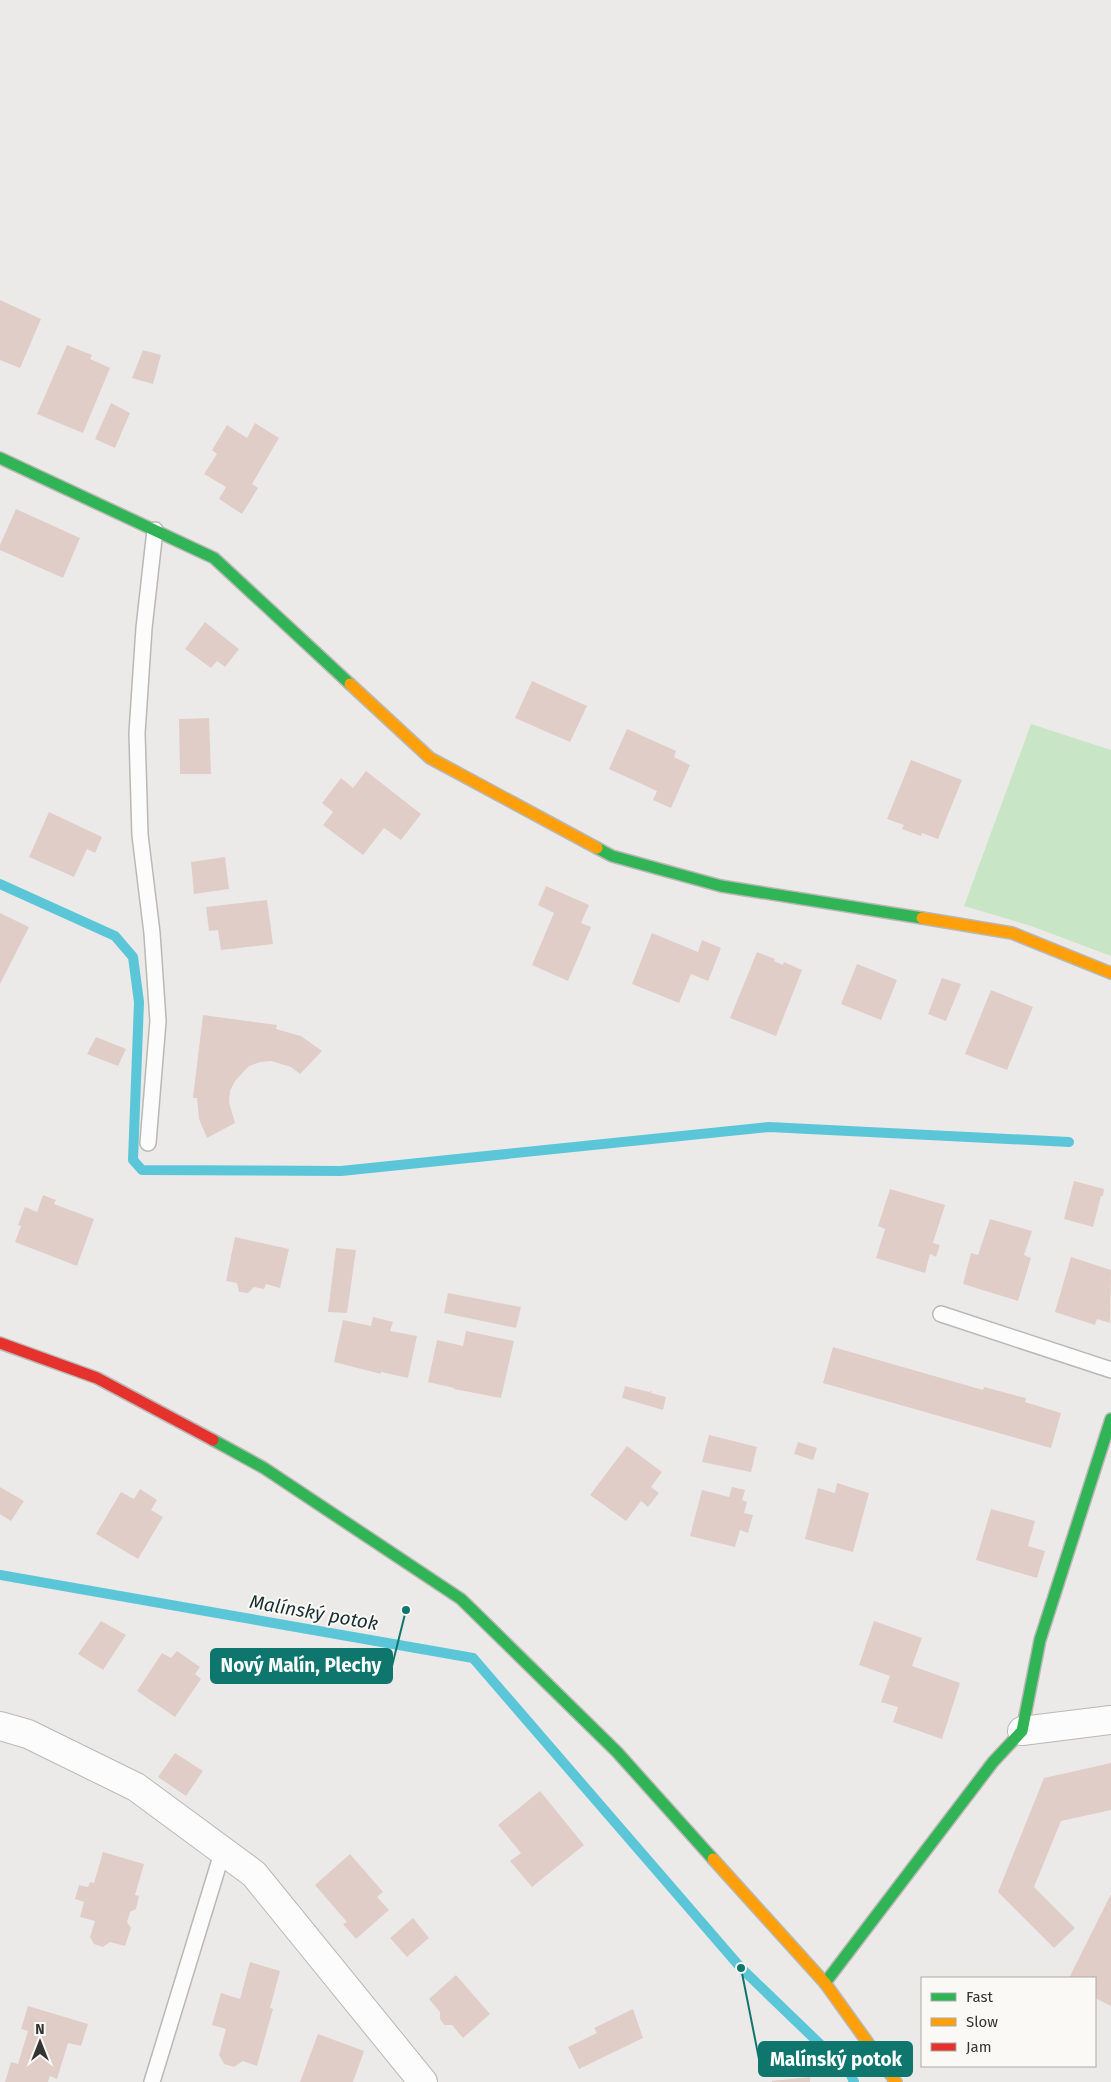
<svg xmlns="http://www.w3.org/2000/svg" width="1111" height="2082" font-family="'Fira Sans',sans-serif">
<rect width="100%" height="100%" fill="#eceae8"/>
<path fill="#c8e6c5" d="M 1031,724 L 1111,750 L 1111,956 L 1031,926 L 964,906 Z"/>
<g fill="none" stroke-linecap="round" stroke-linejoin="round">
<path stroke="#5cc6d9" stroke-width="10" d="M 0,884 L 115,936 L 133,957 L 139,1002 L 133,1160 L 142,1170 L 341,1171 L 769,1127 L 1069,1142
M 0,1575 L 473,1658 L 741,1968 L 850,2073 L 854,2082"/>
</g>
<path fill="#e1cdc8" d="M 0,300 L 41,319 L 20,368 L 0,360 Z
M 67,345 L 92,355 L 90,359 L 110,368 L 83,433 L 37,414 Z
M 143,350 L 161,355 L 153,384 L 132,378 Z
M 111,403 L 130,413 L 115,448 L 95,439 Z
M 255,423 L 279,438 L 252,484 L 258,488 L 242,514 L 219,499 L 226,487 L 204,474 L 217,454 L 212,450 L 227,425 L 247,438 Z
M 16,509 L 80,538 L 63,578 L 0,550 L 0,545 Z
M 205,622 L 239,649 L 225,667 L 217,661 L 211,668 L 185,649 Z
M 532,681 L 587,706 L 570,742 L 515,718 Z
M 209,718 L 211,774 L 180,774 L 179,719 Z
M 627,729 L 676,751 L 674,757 L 690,765 L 671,808 L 653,800 L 657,791 L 609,769 Z
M 911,760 L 962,780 L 938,839 L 922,833 L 921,836 L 902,829 L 904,825 L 887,819 Z
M 366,771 L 421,814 L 401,840 L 384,828 L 363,855 L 323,825 L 333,812 L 322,803 L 341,778 L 353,788 Z
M 49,812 L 102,837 L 95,853 L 87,849 L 74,877 L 29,857 Z
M 225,857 L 229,889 L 194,894 L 191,862 Z
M 546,886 L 589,905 L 581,923 L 591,927 L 568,981 L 532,965 L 554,913 L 538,905 Z
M 267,900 L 273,944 L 221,950 L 218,930 L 209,931 L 206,907 Z
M 0,913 L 29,927 L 0,984 Z
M 652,933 L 698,952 L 702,940 L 721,948 L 708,981 L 691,974 L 679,1003 L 632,984 Z
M 757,952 L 775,959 L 774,961 L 783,965 L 784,962 L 802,970 L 776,1036 L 730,1018 Z
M 857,964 L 897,980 L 881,1020 L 841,1004 Z
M 942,978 L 961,984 L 946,1021 L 928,1014 Z
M 991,990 L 1033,1007 L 1007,1070 L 965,1054 Z
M 203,1015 L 277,1025 L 276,1029 L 301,1036 L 322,1051 L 300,1074 L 291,1067 L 271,1061 L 260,1062 L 249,1066 L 235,1081 L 230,1091 L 229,1102 L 235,1123 L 207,1138 L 199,1119 L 197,1098 L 193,1098 Z
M 96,1037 L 126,1049 L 118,1066 L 87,1054 Z
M 1074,1181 L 1104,1189 L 1103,1196 L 1101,1196 L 1093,1227 L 1064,1219 Z
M 890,1189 L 945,1205 L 933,1243 L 940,1245 L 936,1257 L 930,1254 L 925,1273 L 876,1258 L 885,1229 L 878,1226 Z
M 43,1195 L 56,1200 L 54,1204 L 94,1219 L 77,1266 L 15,1242 L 21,1226 L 18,1225 L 25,1207 L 37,1212 Z
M 990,1219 L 1032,1231 L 1024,1255 L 1031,1258 L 1018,1301 L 963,1284 L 971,1253 L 978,1255 Z
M 235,1237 L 289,1249 L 280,1288 L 266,1284 L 264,1289 L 254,1287 L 248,1293 L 239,1292 L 237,1283 L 226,1281 Z
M 336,1248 L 356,1250 L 347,1313 L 328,1312 Z
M 1071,1257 L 1111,1270 L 1110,1323 L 1097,1319 L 1095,1325 L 1055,1312 Z
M 448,1293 L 521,1307 L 516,1328 L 444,1313 Z
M 373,1317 L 393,1322 L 390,1331 L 417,1336 L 408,1378 L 381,1372 L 381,1374 L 334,1362 L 343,1320 L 371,1326 Z
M 466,1331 L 514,1341 L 501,1398 L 454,1389 L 454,1388 L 428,1382 L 437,1340 L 463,1346 Z
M 833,1347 L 983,1390 L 984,1387 L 1026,1398 L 1025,1402 L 1061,1413 L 1051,1448 L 823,1383 Z
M 625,1386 L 649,1392 L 652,1391 L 651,1393 L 666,1397 L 663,1410 L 622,1398 Z
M 709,1435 L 757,1447 L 751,1472 L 702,1462 Z
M 798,1442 L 817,1448 L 813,1460 L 794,1454 Z
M 627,1446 L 662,1472 L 651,1487 L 659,1493 L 648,1507 L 641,1501 L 626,1521 L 590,1495 Z
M 837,1483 L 869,1493 L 853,1552 L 805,1539 L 818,1488 L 835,1493 Z
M 0,1487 L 24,1501 L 11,1521 L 0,1514 Z
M 732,1487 L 745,1490 L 742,1500 L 747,1502 L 744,1513 L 753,1515 L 748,1533 L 740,1530 L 735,1547 L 690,1536 L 702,1490 L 729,1497 Z
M 140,1489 L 157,1500 L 151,1510 L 163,1517 L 138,1559 L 96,1534 L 121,1492 L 134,1499 Z
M 991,1509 L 1035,1521 L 1028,1546 L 1045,1551 L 1037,1578 L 976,1560 Z
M 101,1621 L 126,1635 L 103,1670 L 78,1654 Z
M 874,1621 L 922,1638 L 912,1666 L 960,1683 L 942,1739 L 893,1722 L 898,1707 L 881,1702 L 890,1676 L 859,1665 Z
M 177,1651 L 200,1667 L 195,1674 L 201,1679 L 175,1717 L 137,1691 L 162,1653 L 171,1658 Z
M 175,1753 L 203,1771 L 186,1796 L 158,1777 Z
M 1111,1763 L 1111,1810 L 1061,1821 L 1034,1887 L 1075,1928 L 1054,1948 L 998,1892 L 1044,1778 Z
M 540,1791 L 584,1845 L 532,1887 L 510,1861 L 521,1853 L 498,1825 Z
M 103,1852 L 144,1864 L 135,1895 L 139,1896 L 136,1909 L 130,1912 L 127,1922 L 131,1928 L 125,1946 L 110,1942 L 103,1947 L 94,1944 L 90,1937 L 95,1921 L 80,1917 L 84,1902 L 75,1899 L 79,1885 L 88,1887 L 90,1882 L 94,1883 Z
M 350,1854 L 383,1892 L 377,1897 L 389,1910 L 356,1939 L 343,1924 L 347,1922 L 315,1885 Z
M 1111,1894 L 1111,2006 L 1095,1998 L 1095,1978 L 1069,1978 Z
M 413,1918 L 429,1938 L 407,1957 L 390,1938 Z
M 250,1962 L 280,1971 L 270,2008 L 273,2009 L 257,2066 L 243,2061 L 234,2067 L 224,2064 L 219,2055 L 226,2029 L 212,2025 L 221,1993 L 240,1999 Z
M 456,1975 L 490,2014 L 463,2038 L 452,2025 L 444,2025 L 440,2019 L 440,2012 L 429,1999 Z
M 28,2006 L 88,2024 L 81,2046 L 68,2043 L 57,2079 L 50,2076 L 48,2082 L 5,2082 L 11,2062 L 18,2064 L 28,2031 L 21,2029 Z
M 633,2009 L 643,2038 L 579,2069 L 568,2047 L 597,2033 L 594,2028 Z
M 318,2034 L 364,2051 L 353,2082 L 300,2082 Z
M 810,2077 L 810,2082 L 772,2082 L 772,2081 Z"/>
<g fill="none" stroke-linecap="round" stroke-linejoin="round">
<defs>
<path id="lane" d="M 148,1143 L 158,1021 L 152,933 L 140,835 L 137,733 L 144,628 L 155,530
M 941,1314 L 1111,1370
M 152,2082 L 223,1850"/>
<path id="street" d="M 0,1726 L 28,1734 L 136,1787 L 254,1874 L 423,2082
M 1022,1731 L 1111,1720"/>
<path id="fast" d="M 0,458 L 214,558 L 350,684
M 597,848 L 612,856 L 721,886 L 922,918
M 213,1440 L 264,1468 L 461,1599 L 617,1752 L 713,1859
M 825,1983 L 993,1762 L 1022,1731 L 1040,1640 L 1111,1419"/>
<path id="slow" d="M 350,684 L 430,758 L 597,848
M 922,918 L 1012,933 L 1111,973
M 713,1859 L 825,1983 L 896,2082"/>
<path id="jam" d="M 0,1343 L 97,1378 L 213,1440"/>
</defs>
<use href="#lane" stroke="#b9b8b6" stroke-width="18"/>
<use href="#street" stroke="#b9b8b6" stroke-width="30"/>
<use href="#fast" stroke="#b9b8b6" stroke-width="14"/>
<use href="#slow" stroke="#b9b8b6" stroke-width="14"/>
<use href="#jam" stroke="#b9b8b6" stroke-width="14"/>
<use href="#lane" stroke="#fcfcfc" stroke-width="15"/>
<use href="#street" stroke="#fcfcfc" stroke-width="28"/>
<use href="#fast" stroke="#30b455" stroke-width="11"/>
<use href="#slow" stroke="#ff9f0a" stroke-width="11"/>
<use href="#jam" stroke="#e5322d" stroke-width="11"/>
</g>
<g text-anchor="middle" stroke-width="4" stroke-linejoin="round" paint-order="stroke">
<g font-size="19" font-style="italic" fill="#182f35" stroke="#faf9f5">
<text transform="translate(314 1612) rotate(10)" y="7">Malínský potok</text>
</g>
</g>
<path fill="none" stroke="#0f766e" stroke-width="2" d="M406 1610L392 1666M741 1968L759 2059"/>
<g fill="#0f766e" stroke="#faf9f5" stroke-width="2">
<circle cx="406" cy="1610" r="5"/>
<circle cx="741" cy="1968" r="5"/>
</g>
<g fill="#0f766e" stroke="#0f766e" stroke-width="2">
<rect x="211" y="1649" width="181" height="34" rx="5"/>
<rect x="759" y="2042" width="153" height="34" rx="5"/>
</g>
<g font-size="19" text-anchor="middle" font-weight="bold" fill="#fff">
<text x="301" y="1672">Nový Malín, Plechy</text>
<text x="836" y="2066">Malínský potok</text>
</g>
<rect x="921" y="1977" width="175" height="90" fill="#faf9f5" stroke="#abaaa7"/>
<rect x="931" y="1993" width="25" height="8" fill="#30b455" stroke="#abaaa7"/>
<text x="966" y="2002" font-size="15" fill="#343432">Fast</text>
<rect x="931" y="2018" width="25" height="8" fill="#ff9f0a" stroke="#abaaa7"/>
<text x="966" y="2027" font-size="15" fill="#343432">Slow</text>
<rect x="931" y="2043" width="25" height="8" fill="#e5322d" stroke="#abaaa7"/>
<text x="966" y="2052" font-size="15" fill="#343432">Jam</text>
<g transform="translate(40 2042)" stroke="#faf9f5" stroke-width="4" paint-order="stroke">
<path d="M0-4L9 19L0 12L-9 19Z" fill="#343432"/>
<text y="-8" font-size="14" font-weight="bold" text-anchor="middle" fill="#343432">N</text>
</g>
</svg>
